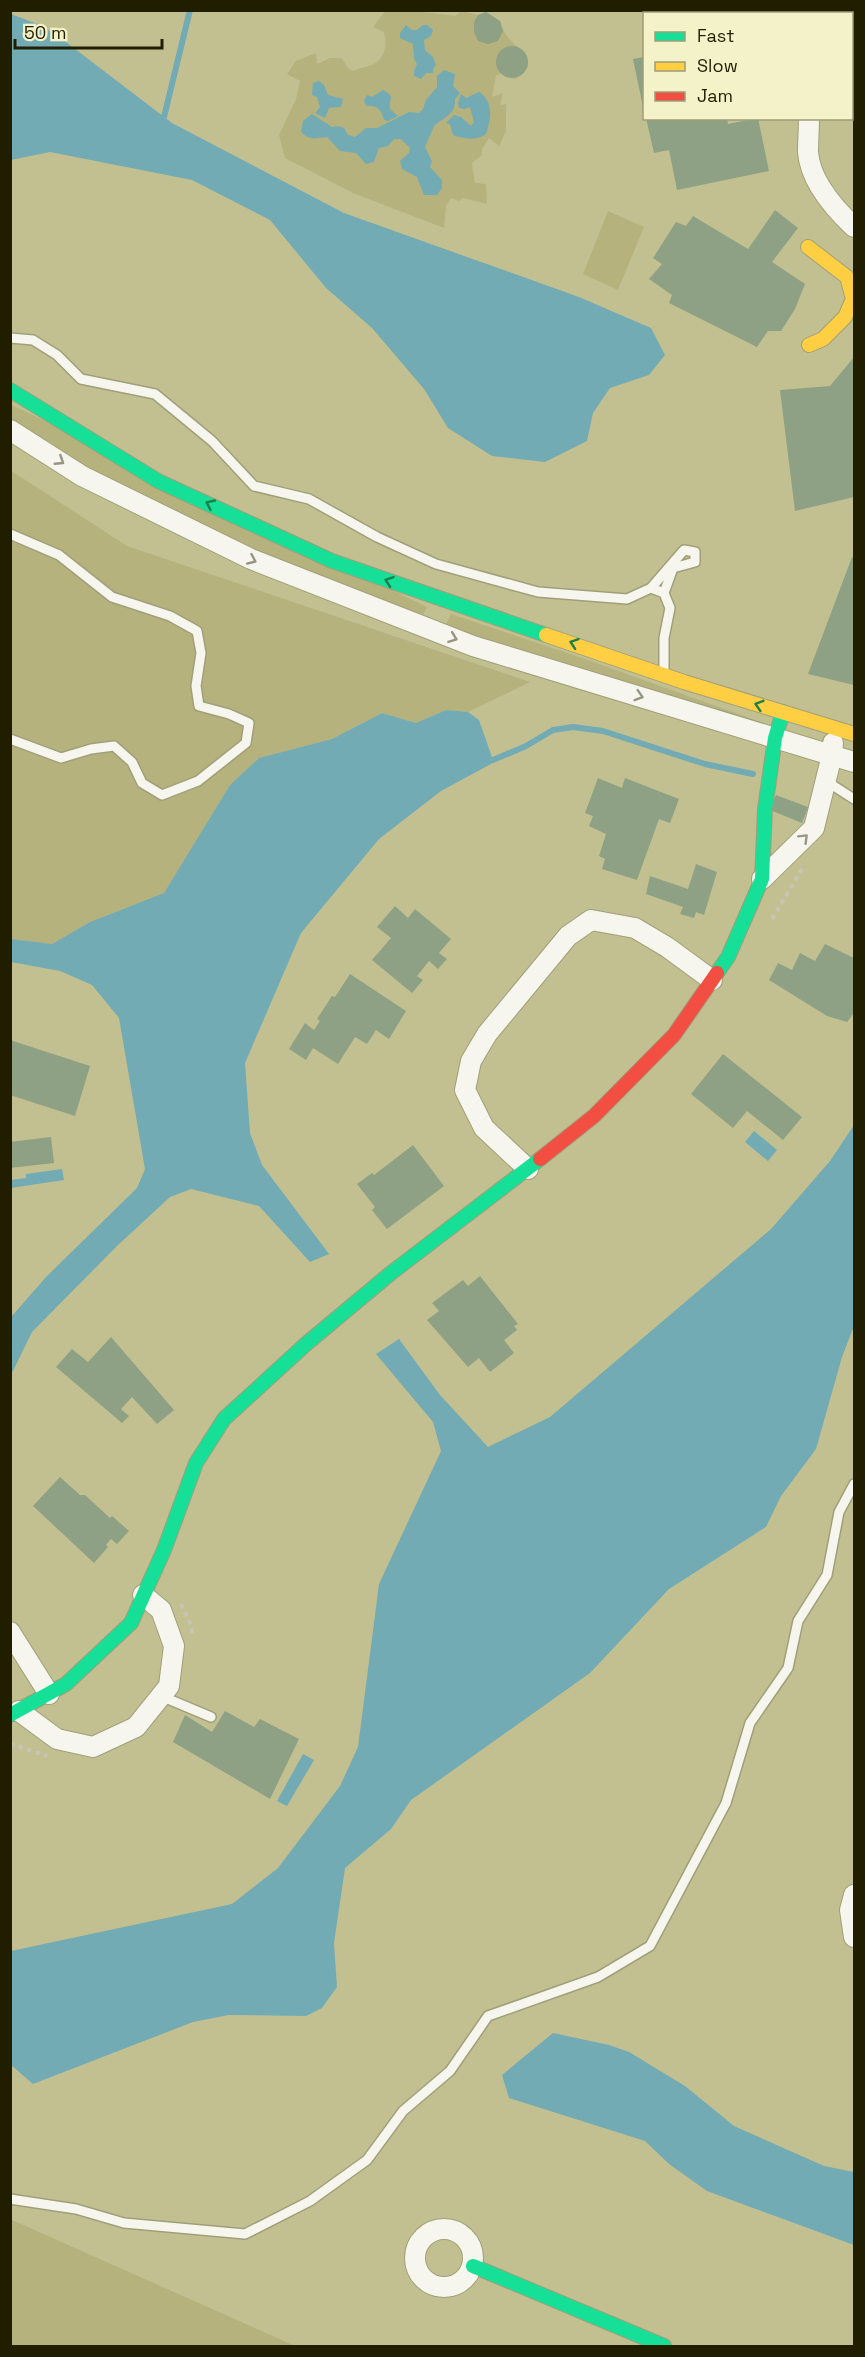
<svg xmlns="http://www.w3.org/2000/svg" width="865" height="2357" font-family="'Space Grotesk',sans-serif">
<rect width="100%" height="100%" fill="#c2c091"/>
<path fill="#b5b27d" d="M 385,11 L 415,11 L 455,16 L 462,11 L 478,15 L 486,12 L 500,21 C 507,46 523,43 528,67 L 516,79 L 506,77 L 501,73 L 496,76 L 492,97 L 503,93 L 500,105 L 506,104 L 506,131 L 499,146 L 489,138 L 482,149 L 482,155 L 472,163 L 475,183 L 486,184 L 487,204 L 463,198 L 459,201 L 451,198 L 446,206 L 444,228 L 353,193 L 285,158 L 279,135 L 296,99 L 300,81 L 287,74 L 296,61 L 316,53 L 317,64 L 330,58 L 341,58 L 349,69 L 354,71 C 361,67 368,67 374,64 C 386,57 387,44 384,32 L 373,27 Z
M 608,211 L 644,227 L 618,290 L 583,274 Z
M 10,404 L 427,607 L 421,618 L 270,560 L 114,485 L 11,422 Z
M 10,470 L 127,546 L 530,682 L 468,712 L 446,710 L 416,723 L 382,713 L 332,739 L 259,758 L 230,785 L 164,893 L 90,922 L 52,944 L 11,939 Z
M 451,614 L 588,660 L 766,724 L 764,728 L 444,629 Z
M 10,2219 L 275,2337 L 295,2346 L 11,2346 Z"/>
<path fill="#72abb3" d="M 11,14 L 40,25 L 62,39 L 172,123 L 344,213 L 579,297 L 651,328 L 665,355 L 649,375 L 610,388 L 593,413 L 587,441 L 545,462 L 492,456 L 448,428 L 424,389 L 372,328 L 326,288 L 270,220 L 192,180 L 50,152 L 11,160 Z
M 406,25 L 412,30 L 417,30 L 423,25 L 427,25 L 433,30 L 431,36 L 424,40 L 425,50 L 433,57 L 436,65 L 433,69 L 433,73 L 426,73 L 421,79 L 414,76 L 414,71 L 417,64 L 414,59 L 413,44 L 400,38 L 400,33 Z
M 444,70 L 455,74 L 453,86 L 460,93 L 455,99 C 456,115 444,117 434,126 L 425,147 L 432,161 L 430,167 L 442,180 L 442,188 L 437,195 L 424,195 L 417,177 L 402,169 L 400,161 L 409,153 L 410,148 L 401,139 L 394,139 L 388,146 L 379,148 L 374,162 L 366,164 L 356,153 L 340,151 L 327,137 C 315,138 310,141 301,132 L 303,121 L 312,114 L 332,127 L 338,126 L 344,128 L 348,135 L 355,137 L 366,128 L 377,128 L 409,112 L 419,113 L 423,109 L 426,100 L 437,87 L 437,76 Z
M 319,81 L 324,85 L 328,95 L 343,99 L 341,107 L 329,108 L 325,118 L 315,113 L 320,107 L 317,97 L 312,95 L 313,83 Z
M 383,90 C 397,98 388,98 390,109 L 398,116 L 388,121 L 384,120 C 381,109 377,105 366,106 L 364,100 L 367,95 L 372,97 Z
M 479,92 C 494,101 491,120 486,134 C 477,141 463,139 453,135 L 450,124 L 446,123 L 454,115 L 461,117 L 471,126 L 474,122 L 470,107 L 465,109 L 459,108 L 458,103 L 461,94 L 466,98 Z
M 446,710 L 468,712 L 479,720 L 493,760 L 491,764 L 441,791 L 379,839 L 301,933 L 245,1063 L 250,1133 L 262,1165 L 329,1254 L 310,1262 L 259,1206 L 191,1189 L 170,1197 L 117,1246 L 32,1332 L 11,1375 L 11,1317 L 47,1276 L 137,1188 L 145,1169 L 119,1018 L 92,985 L 60,971 L 11,962 L 11,939 L 52,944 L 90,922 L 164,893 L 230,785 L 259,758 L 332,739 L 382,713 L 416,723 Z
M 854,1125 L 854,1326 L 842,1357 L 816,1449 L 781,1496 L 766,1527 L 669,1589 L 590,1673 L 411,1800 L 391,1829 L 345,1868 L 334,1943 L 337,1987 L 322,2008 L 306,2016 L 229,2015 L 193,2022 L 33,2084 L 11,2065 L 11,1951 L 232,1904 L 278,1868 L 340,1786 L 358,1747 L 379,1584 L 441,1451 L 433,1422 L 376,1354 L 399,1339 L 440,1395 L 488,1447 L 550,1417 L 771,1229 L 830,1161 Z
M 754,1131 L 777,1150 L 768,1161 L 745,1142 Z
M 62,1169 L 64,1180 L 11,1188 L 11,1180 L 26,1178 L 26,1174 Z
M 303,1754 L 314,1760 L 287,1806 L 277,1801 Z
M 553,2033 L 609,2045 L 629,2052 L 685,2086 L 734,2126 L 824,2166 L 854,2172 L 854,2245 L 707,2191 L 669,2164 L 645,2141 L 509,2098 L 502,2075 Z"/>
<g fill="none" stroke-linecap="round" stroke-linejoin="round">
<path stroke="#72abb3" stroke-width="6" d="M 164,117 L 190,10
M 493,760 L 526,746 L 553,730 L 573,727 L 603,731 L 705,764 L 753,774"/>
</g>
<path fill="#8ea184" d="M 649,10 L 734,10 L 735,14 L 650,14 Z
M 486,12 L 500,21 L 503,31 L 498,41 L 488,44 L 478,41 L 474,32 L 474,22 L 478,15 Z
M496 62a16 16 0 1 1 32 0a16 16 0 1 1-32 0Z
M 644,57 L 644,107 L 643,107 L 633,59 Z
M 646,118 L 727,118 L 728,124 L 758,118 L 769,171 L 677,190 L 669,150 L 654,153 Z
M 775,210 L 798,228 L 772,262 L 805,284 L 795,309 L 781,331 L 768,331 L 757,347 L 669,303 L 672,295 L 649,279 L 662,264 L 653,258 L 676,222 L 686,226 L 693,216 L 748,249 Z
M 854,357 L 854,497 L 795,511 L 780,390 L 830,386 Z
M 852,557 L 854,558 L 854,685 L 808,674 Z
M 598,778 L 622,788 L 625,778 L 679,799 L 670,823 L 659,819 L 637,880 L 602,869 L 605,859 L 599,856 L 606,834 L 589,826 L 593,816 L 585,813 Z
M 776,795 L 808,807 L 802,823 L 770,810 Z
M 696,864 L 717,872 L 704,915 L 696,912 L 694,918 L 680,914 L 683,907 L 646,894 L 650,876 L 688,889 Z
M 395,906 L 408,918 L 415,909 L 451,939 L 439,953 L 447,959 L 438,969 L 429,961 L 417,976 L 423,980 L 412,993 L 372,960 L 391,938 L 377,927 Z
M 825,944 L 854,958 L 854,1013 L 847,1022 L 827,1016 L 769,980 L 778,963 L 792,970 L 800,953 L 815,961 Z
M 350,974 L 406,1011 L 389,1039 L 376,1030 L 367,1044 L 355,1037 L 338,1064 L 313,1048 L 306,1060 L 289,1049 L 305,1023 L 314,1030 L 320,1021 L 317,1019 L 332,996 L 335,997 Z
M 10,1040 L 90,1066 L 75,1116 L 10,1095 Z
M 723,1054 L 802,1117 L 783,1140 L 747,1111 L 733,1128 L 691,1094 Z
M 51,1137 L 54,1163 L 10,1168 L 10,1142 Z
M 413,1145 L 444,1186 L 387,1229 L 372,1210 L 375,1207 L 357,1184 L 372,1173 L 374,1175 Z
M 480,1276 L 518,1324 L 514,1326 L 517,1330 L 504,1340 L 514,1353 L 490,1372 L 479,1358 L 468,1367 L 427,1320 L 439,1311 L 432,1303 L 463,1280 L 468,1286 Z
M 111,1337 L 174,1410 L 157,1424 L 132,1397 L 121,1409 L 129,1416 L 122,1423 L 56,1367 L 72,1349 L 88,1362 Z
M 60,1477 L 80,1495 L 85,1495 L 110,1518 L 112,1516 L 129,1531 L 117,1544 L 111,1539 L 106,1545 L 108,1547 L 94,1563 L 33,1506 Z
M 225,1711 L 254,1727 L 260,1719 L 299,1739 L 270,1799 L 173,1742 L 185,1715 L 212,1732 Z"/>
<g fill="none" stroke-linecap="round" stroke-linejoin="round">
<defs>
<path id="lane" d="M 10,338 L 33,340 L 57,355 L 81,379 L 155,394 L 212,441 L 254,486 L 309,499 L 377,537 L 436,564 L 538,592 L 627,599 L 651,588 L 684,550 L 695,552 L 695,562 L 673,568 L 664,593 L 651,588
M 10,534 L 59,555 L 112,597 L 170,616 L 197,631 L 201,653 L 196,686 L 199,706 L 229,714 L 249,723 L 246,743 L 198,781 L 162,795 L 142,783 L 132,762 L 114,746 L 91,749 L 61,758 L 10,739
M 664,672 L 664,638 L 670,608 L 664,593
M 826,781 L 854,799
M 161,1696 L 211,1717
M 10,2199 L 76,2209 L 124,2223 L 245,2234 L 310,2201 L 367,2160 L 403,2111 L 450,2071 L 488,2016 L 598,1977 L 650,1946 L 726,1803 L 750,1723 L 788,1668 L 798,1621 L 827,1575 L 839,1512 L 854,1484"/>
<path id="street" d="M 812,10 L 812,14
M 809,118 C 809,129 808,141 808,152 C 810,181 835,209 854,227
M 10,430 L 82,476 L 251,559 L 473,646 L 854,762
M 762,879 L 814,828 L 832,755 L 833,743
M 528,1169 L 484,1128 L 465,1090 L 471,1061 L 487,1034 L 568,936 L 591,920 L 635,928 L 667,947 L 712,980
M 10,1632 L 49,1694
M 19,1711 L 57,1739 L 93,1747 L 136,1727 L 169,1686 L 174,1646 L 161,1610 L 143,1595
M 854,1895 L 850,1910 L 854,1937
M415 2258a29 29 0 1 1 58 0a29 29 0 1 1-58 0Z"/>
<path id="fast" d="M 10,390 L 158,481 L 332,561 L 546,635
M 717,973 L 728,957 L 762,879 L 765,809 L 775,738 L 783,712
M 10,1715 L 66,1684 L 131,1623 L 164,1550 L 196,1463 L 224,1419 L 306,1344 L 391,1273 L 540,1159
M 473,2266 L 664,2346"/>
<path id="slow" d="M 808,247 L 847,277 L 853,299 L 845,317 L 823,339 L 809,345
M 546,635 L 684,682 L 854,734"/>
<path id="jam" d="M 540,1159 L 594,1116 L 674,1035 L 717,973"/>
</defs>
<use href="#lane" stroke="#a09f79" stroke-width="12"/>
<use href="#street" stroke="#a09f79" stroke-width="22"/>
<use href="#fast" stroke="#a09f79" stroke-width="16"/>
<use href="#slow" stroke="#a09f79" stroke-width="16"/>
<use href="#jam" stroke="#a09f79" stroke-width="16"/>
<path stroke="#c6c5b6" stroke-width="4" stroke-dasharray="4.5 4.5" stroke-linecap="butt" d="M 772,919 L 802,869
M 181,1604 L 192,1627 L 192,1636
M 10,1744 L 47,1756"/>
<use href="#lane" stroke="#f6f6ee" stroke-width="9"/>
<use href="#street" stroke="#f6f6ee" stroke-width="20"/>
<use href="#fast" stroke="#16e098" stroke-width="14"/>
<use href="#slow" stroke="#ffcf43" stroke-width="14"/>
<use href="#jam" stroke="#f24e42" stroke-width="14"/>
</g>
<defs><path id="oneway-chevron" d="M-2-3.5L2.5 0L-2 3.5" fill="none" stroke-width="1.6" stroke-linecap="round" stroke-linejoin="round" transform="scale(1.5)"/></defs>
<g stroke="#969583">
<use href="#oneway-chevron" transform="translate(60 461) rotate(33)"/>
<use href="#oneway-chevron" transform="translate(252 560) rotate(24)"/>
<use href="#oneway-chevron" transform="translate(453 638) rotate(21)"/>
<use href="#oneway-chevron" transform="translate(639 696) rotate(17)"/>
<use href="#oneway-chevron" transform="translate(804 838) rotate(-45)"/>
</g>
<g stroke="#1c7f4c">
<use href="#oneway-chevron" transform="translate(210 504) rotate(-155)"/>
<use href="#oneway-chevron" transform="translate(389 581) rotate(-161)"/>
<use href="#oneway-chevron" transform="translate(574 643) rotate(-161)"/>
<use href="#oneway-chevron" transform="translate(759 705) rotate(-163)"/>
</g>
<rect width="865" height="2357" fill="none" stroke="#211e00" stroke-width="24"/>
<rect x="643" y="12" width="210" height="108" fill="#f3f2c8" stroke="#9f9d78" stroke-width="1.5"/>
<rect x="655" y="32" width="30" height="9" fill="#16e098" stroke="#9f9d78" stroke-width="1.5"/>
<text x="697" y="42" font-size="18" fill="#211e00">Fast</text>
<rect x="655" y="62" width="30" height="9" fill="#ffcf43" stroke="#9f9d78" stroke-width="1.5"/>
<text x="697" y="72" font-size="18" fill="#211e00">Slow</text>
<rect x="655" y="92" width="30" height="9" fill="#f24e42" stroke="#9f9d78" stroke-width="1.5"/>
<text x="697" y="102" font-size="18" fill="#211e00">Jam</text>
<path d="M15 39v9h147v-9" fill="none" stroke="#211e00" stroke-width="3"/>
<text x="24" y="39" font-size="18" fill="#211e00" stroke="#f3f2c8" stroke-width="4.5" paint-order="stroke">50 m</text>
</svg>
